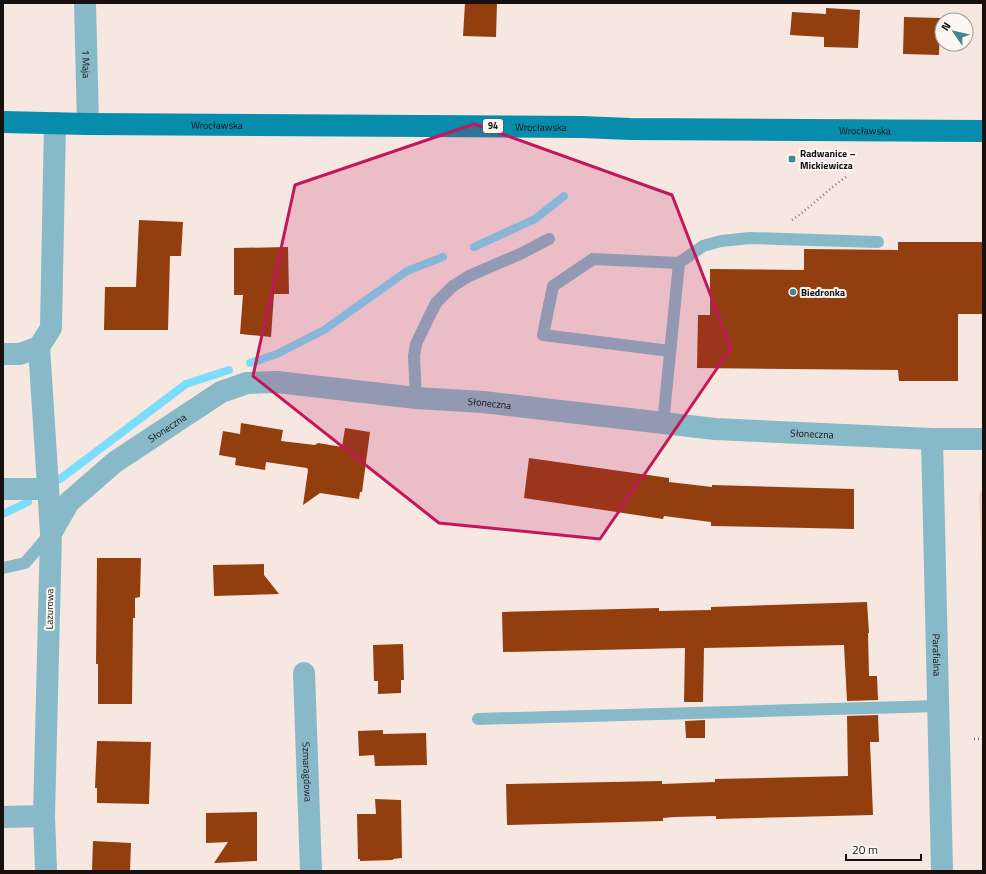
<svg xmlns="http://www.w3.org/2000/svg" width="986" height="874" font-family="'Titillium Web',sans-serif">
<rect width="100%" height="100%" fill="#f6e7e1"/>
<path fill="#f7cdba" d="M 983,489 L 983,599 L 979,493 Z"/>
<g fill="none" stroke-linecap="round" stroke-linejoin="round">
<path stroke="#7bdcfb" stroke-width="8" d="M 474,247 L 535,219 L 564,196
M 250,363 L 277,354 L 324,330 L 407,271 L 443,257
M 60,479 L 186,384 L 229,370
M 3,514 L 28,502"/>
</g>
<path fill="#923e0e" d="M 465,3 L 497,3 L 496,37 L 463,36 Z
M 826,8 L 860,10 L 858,48 L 824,47 L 824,37 L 790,35 L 792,12 L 826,14 Z
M 904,17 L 940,18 L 939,55 L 903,54 Z
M 139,220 L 183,222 L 181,256 L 170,256 L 168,330 L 104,330 L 105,287 L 136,287 Z
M 898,242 L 983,242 L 983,314 L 958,314 L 958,381 L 899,381 L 898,370 L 697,368 L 698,315 L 710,315 L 710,269 L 804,270 L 804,249 L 898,250 Z
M 288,247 L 289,294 L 274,294 L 271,337 L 240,334 L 243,295 L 234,295 L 234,248 Z
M 241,423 L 283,430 L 281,441 L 315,445 L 318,443 L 342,447 L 345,428 L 370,432 L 362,492 L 360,492 L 359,499 L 320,493 L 303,505 L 308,470 L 307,468 L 266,462 L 265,470 L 235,465 L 236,458 L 219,455 L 223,431 L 240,434 Z
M 529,458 L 669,478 L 669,482 L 712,487 L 712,485 L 854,489 L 854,529 L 711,526 L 711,522 L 664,516 L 663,519 L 524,498 Z
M 97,558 L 141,558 L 140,597 L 135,598 L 135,618 L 133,618 L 132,704 L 98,704 L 98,664 L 96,664 Z
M 264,564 L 264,575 L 279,594 L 214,596 L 213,565 Z
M 867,602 L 869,633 L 868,633 L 869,676 L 877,676 L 878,700 L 847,701 L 844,645 L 704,648 L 703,702 L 684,702 L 685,648 L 503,652 L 502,612 L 659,608 L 659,611 L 711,610 L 711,607 Z
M 403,644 L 404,680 L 401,680 L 401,693 L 378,694 L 378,681 L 374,681 L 373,645 Z
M 878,715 L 879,742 L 870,742 L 873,815 L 716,819 L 716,816 L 674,817 L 663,818 L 663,821 L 507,825 L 506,784 L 662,781 L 662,784 L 715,782 L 715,779 L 848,776 L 847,716 Z
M 705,720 L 705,738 L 686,738 L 685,721 Z
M 383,730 L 383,734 L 426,733 L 427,765 L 375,766 L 374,755 L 359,756 L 358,731 Z
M 97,741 L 151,742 L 149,804 L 97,803 L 97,788 L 95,788 Z
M 375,799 L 401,800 L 402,858 L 393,859 L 393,860 L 360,861 L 360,859 L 358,859 L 357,814 L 376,814 Z
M 257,812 L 257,861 L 214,863 L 228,842 L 206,843 L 206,813 Z
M 93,841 L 131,843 L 130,871 L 92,871 Z"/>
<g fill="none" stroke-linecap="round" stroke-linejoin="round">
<path stroke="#837975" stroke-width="2.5" stroke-dasharray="1 3" stroke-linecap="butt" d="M 792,220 C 811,207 827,190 846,177
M 974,739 L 983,739"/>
<path stroke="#88b9c9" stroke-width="12" d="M 679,263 L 703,246 L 721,241 L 750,238 L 878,242
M 416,398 L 414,356 L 416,344 L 427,321 L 436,303 L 453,286 L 469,276 L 520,254 L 549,239
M 663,424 L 679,263 L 593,259 L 553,286 L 543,335 L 670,351
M 3,568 L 25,563 L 50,534
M 478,719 L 939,706"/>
<g stroke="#88b9c9" stroke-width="22">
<path id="s1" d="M 85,3 L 88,124"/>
<path d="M 39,347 L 51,533 L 44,816 L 46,871"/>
<path d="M 3,354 L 20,354 L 39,347 L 51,328 L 55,123"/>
<path id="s2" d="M 932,439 L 942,871"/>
<path d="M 3,489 L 48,489"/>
<path id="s3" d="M 51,533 L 69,502 L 115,462 L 221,392 L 247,383 L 277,382 L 416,398 L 483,402 L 715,429 L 932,439 L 983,439"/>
<path id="s4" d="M 304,673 L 311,871"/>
<path d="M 3,817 L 44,816"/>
</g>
<path stroke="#088cab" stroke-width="22" id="s5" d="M 3,122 L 88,124 L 582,127 L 630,129 L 983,131"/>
</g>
<path fill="#c2185b" fill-opacity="0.2" stroke="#c2185b" stroke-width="3" stroke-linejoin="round" d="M 474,124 L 672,195 L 731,348 L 600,539 L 439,523 L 253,376 L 295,185 Z"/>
<g fill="#448498" stroke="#fdf7f4" stroke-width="1.5">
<rect x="788" y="155" width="8" height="8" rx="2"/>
<circle cx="793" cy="292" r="4"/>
</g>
<g text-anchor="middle" stroke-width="4" stroke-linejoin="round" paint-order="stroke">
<rect fill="#fdf7f4" stroke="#5b5654" stroke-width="1" x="483" y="119" width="20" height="14" rx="3"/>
<g font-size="9" font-weight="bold" fill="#16110f">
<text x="493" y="129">94</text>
</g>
<g font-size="10" fill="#16110f" stroke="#fdf7f4">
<text dy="4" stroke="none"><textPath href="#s1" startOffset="61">1 Maja</textPath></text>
<text dy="4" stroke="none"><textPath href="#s5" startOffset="214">Wrocławska</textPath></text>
<text dy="4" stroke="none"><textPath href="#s5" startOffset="538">Wrocławska</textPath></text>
<text dy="4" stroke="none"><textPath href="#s5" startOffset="862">Wrocławska</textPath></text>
<text dy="4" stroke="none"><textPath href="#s3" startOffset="495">Słoneczna</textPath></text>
<text dy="4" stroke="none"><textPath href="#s3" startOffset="159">Słoneczna</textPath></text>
<text dy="4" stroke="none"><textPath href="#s3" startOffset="819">Słoneczna</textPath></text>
<text transform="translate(49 609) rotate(-89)" y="4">Lazurowa</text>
<text dy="4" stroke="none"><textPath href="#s2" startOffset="216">Parafialna</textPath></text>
<text dy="4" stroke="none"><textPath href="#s4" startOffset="99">Szmaragdowa</textPath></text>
</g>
<g font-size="10" font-weight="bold" fill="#16110f" stroke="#fdf7f4" text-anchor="start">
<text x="800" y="157">Radwanice –<tspan x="800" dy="12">Mickiewicza</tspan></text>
<text x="801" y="296">Biedronka</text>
</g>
</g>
<rect width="986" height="874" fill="none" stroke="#16110f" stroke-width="8"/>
<g transform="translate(954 32) rotate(304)"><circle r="19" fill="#fdf7f4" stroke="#a19b98"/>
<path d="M0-3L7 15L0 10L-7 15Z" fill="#448498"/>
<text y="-6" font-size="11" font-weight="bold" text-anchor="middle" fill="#16110f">N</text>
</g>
<path d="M846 854v6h75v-6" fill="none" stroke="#16110f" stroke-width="2"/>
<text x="852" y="854" font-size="12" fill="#16110f" stroke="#fdf7f4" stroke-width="3" paint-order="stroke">20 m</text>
</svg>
